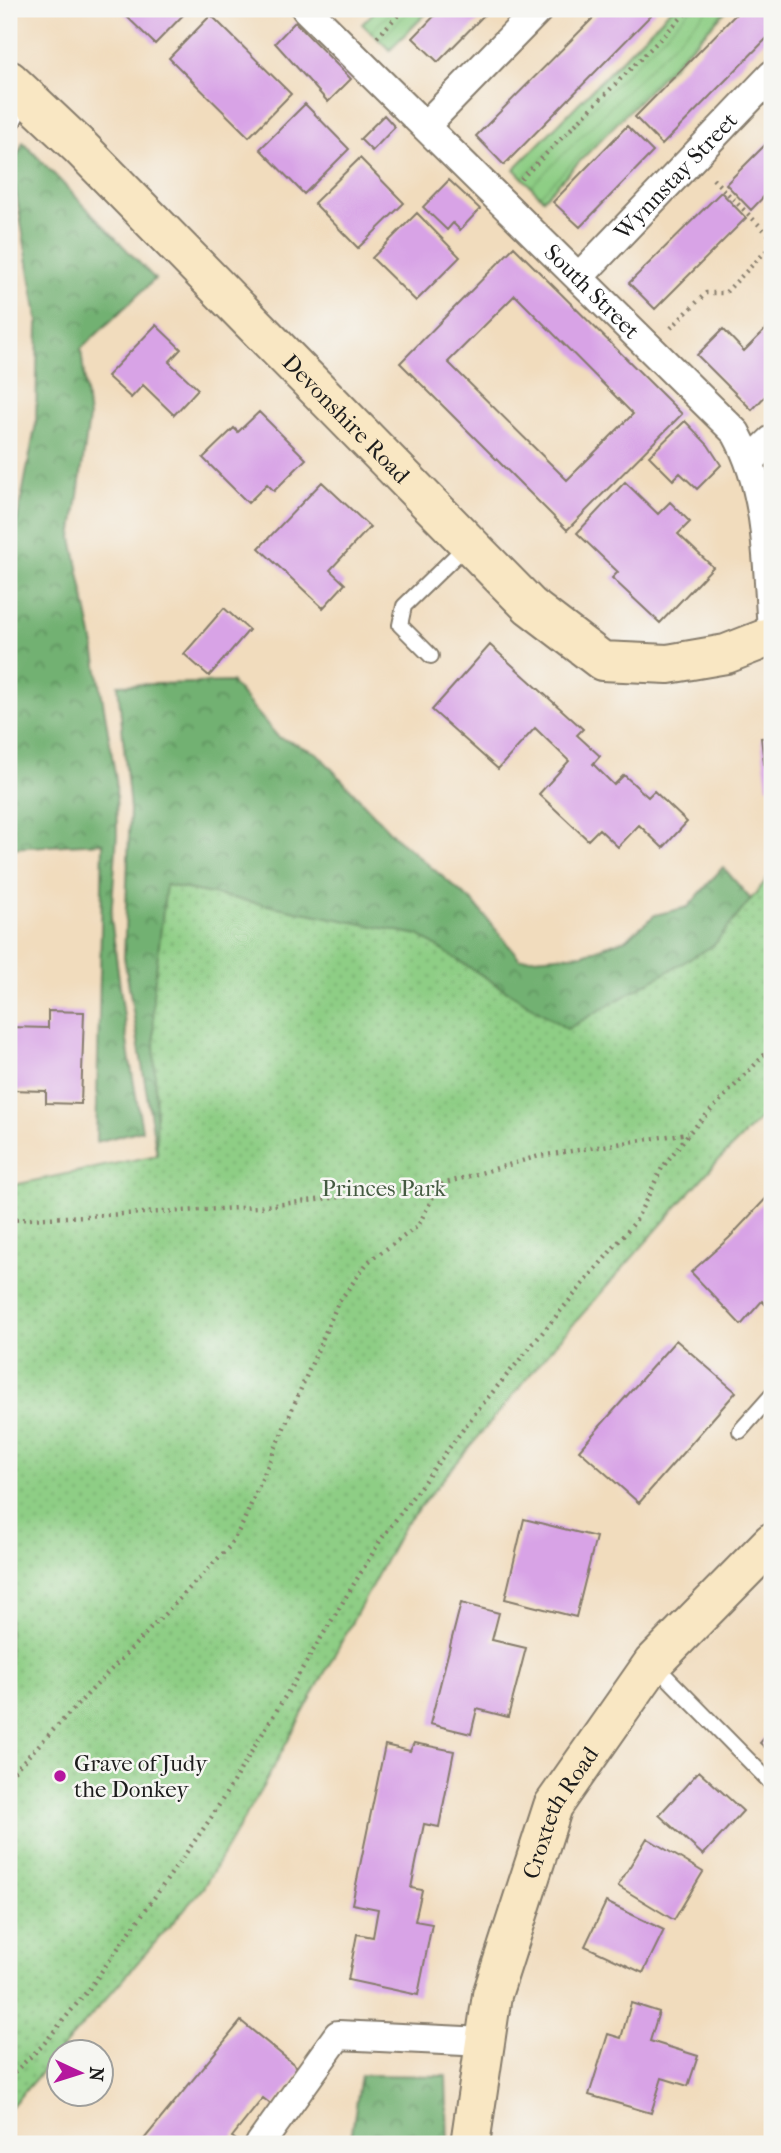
<svg xmlns="http://www.w3.org/2000/svg" width="781" height="2153" font-family="'IM FELL French Canon',serif">
<defs>
<pattern id="forest-crowns" width="20" height="18" patternUnits="userSpaceOnUse" patternTransform="scale(1.75)"><rect width="20" height="18" fill="#72b172"/><path d="M2 6a3 3 0 1 1 6 0M12 15a3 3 0 1 1 6 0" fill="none" stroke="#5d8f5d"/></pattern>
<pattern id="park-dots" width="8" height="8" patternUnits="userSpaceOnUse" patternTransform="scale(1.75)"><rect width="8" height="8" fill="#8ece85"/><path d="M2 2h.1M6 6h.1" fill="none" stroke="#7ab072" stroke-width="1.8" stroke-linecap="round"/></pattern>
<pattern id="garden-furrows" width="10" height="10" patternUnits="userSpaceOnUse" patternTransform="scale(1.75)"><rect width="10" height="10" fill="#8ece85"/><path d="M-1 1l2-2M0 10L10 0M9 11l2-2" fill="none" stroke="#7ab072"/></pattern>
</defs>
<rect width="100%" height="100%" fill="#f6f6f2"/>
<filter id="ink" filterUnits="userSpaceOnUse"><feTurbulence type="fractalNoise" baseFrequency=".0143" numOctaves="2"/><feDisplacementMap in="SourceGraphic" scale="14" xChannelSelector="R" yChannelSelector="G"/><feConvolveMatrix kernelMatrix="1 2 1 2 8 2 1 2 1" color-interpolation-filters="sRGB"/></filter>
<filter id="wash" filterUnits="userSpaceOnUse"><feTurbulence type="fractalNoise" baseFrequency=".00686" numOctaves="4" result="noise"/><feDisplacementMap in="SourceGraphic" scale="28" xChannelSelector="R" yChannelSelector="G"/><feGaussianBlur stdDeviation="1.57" result="paint"/><feColorMatrix in="noise" values="0 0 0 0 0 0 0 0 0 0 0 0 0 0 0 0 0 1.4 0 .05"/><feComposite in="paint" operator="in"/></filter>
<g filter="url(#wash)">
<rect width="100%" height="100%" fill="#f1dcbd"/>
<path fill="url(#forest-crowns)" stroke="#476647" stroke-width="2" d="M 23,142 L 155,279 L 81,349 L 89,418 L 72,538 L 93,641 L 116,780 L 117,835 L 111,918 L 129,1055 L 142,1130 L 96,1142 L 103,843 L 9,848 L 9,584 L 14,537 L 36,423 L 38,322 L 12,169 Z
M 231,682 L 278,737 L 317,753 L 395,837 L 474,903 L 520,959 L 583,954 L 626,939 L 655,915 L 688,907 L 723,867 L 766,917 L 680,1032 L 157,1155 L 124,957 L 130,810 L 118,685 Z
M 361,2075 L 446,2076 L 448,2144 L 350,2144 Z"/>
<path fill="url(#park-dots)" stroke="#557550" stroke-width="2" d="M 772,873 L 772,1107 L 713,1166 L 548,1353 L 404,1526 L 265,1783 L 203,1888 L 9,2109 L 9,1186 L 157,1155 L 153,996 L 166,885 L 418,935 L 567,1029 L 714,945 Z"/>
<path fill="url(#garden-furrows)" stroke="#557550" stroke-width="2" d="M 377,9 L 431,9 L 390,50 L 362,24 Z
M 671,9 L 728,9 L 543,199 L 514,169 Z"/>
<g id="blocks">
<path fill="#d8a3e6" fill-rule="evenodd" d="M 119,9 L 189,9 L 155,44 Z
M 441,9 L 490,9 L 438,62 L 413,38 Z
M 602,9 L 657,9 L 504,165 L 476,136 Z
M 741,9 L 772,9 L 772,33 L 662,145 L 635,117 Z
M 211,15 L 291,94 L 249,137 L 169,58 Z
M 295,22 L 351,79 L 328,102 L 275,43 Z
M 305,104 L 349,149 L 304,194 L 260,149 Z
M 384,115 L 395,127 L 372,151 L 360,139 Z
M 627,126 L 653,152 L 580,227 L 553,202 Z
M 772,138 L 772,188 L 751,210 L 726,184 Z
M 360,158 L 404,203 L 358,248 L 314,203 Z
M 449,180 L 480,209 L 460,230 L 453,223 L 447,230 L 423,207 Z
M 721,192 L 746,218 L 655,309 L 629,283 Z
M 417,213 L 460,257 L 416,301 L 372,258 Z
M 514,247 L 682,414 L 567,530 L 400,363 ZM 515,295 L 633,414 L 567,480 L 448,362 Z
M 772,323 L 772,389 L 752,410 L 697,355 L 723,329 L 744,351 Z
M 156,325 L 181,349 L 169,362 L 198,389 L 174,415 L 143,385 L 131,398 L 107,376 Z
M 259,412 L 306,459 L 274,491 L 267,484 L 248,503 L 203,458 L 234,428 L 238,432 Z
M 685,421 L 708,445 L 721,465 L 697,489 L 680,473 L 673,480 L 649,456 Z
M 322,482 L 370,527 L 330,570 L 345,584 L 323,608 L 259,548 Z
M 625,482 L 658,514 L 670,502 L 690,522 L 678,534 L 713,567 L 660,623 L 612,578 L 618,572 L 577,533 Z
M 224,608 L 249,630 L 209,676 L 184,654 Z
M 490,645 L 583,729 L 577,735 L 600,756 L 593,764 L 614,785 L 624,775 L 648,797 L 654,791 L 687,822 L 663,848 L 639,825 L 618,847 L 599,829 L 588,840 L 539,794 L 569,761 L 535,728 L 498,769 L 432,710 Z
M 772,737 L 772,786 L 767,787 L 761,738 Z
M 48,1011 L 84,1012 L 81,1104 L 46,1103 L 46,1091 L 9,1090 L 9,1027 L 48,1028 Z
M 772,1192 L 772,1311 L 762,1301 L 741,1325 L 691,1272 L 729,1238 Z
M 676,1340 L 736,1392 L 639,1503 L 579,1450 Z
M 524,1519 L 596,1537 L 576,1617 L 505,1599 Z
M 461,1603 L 499,1613 L 492,1640 L 526,1648 L 508,1717 L 477,1709 L 471,1734 L 430,1724 Z
M 772,1729 L 772,1754 L 760,1743 Z
M 414,1743 L 454,1751 L 439,1827 L 424,1824 L 411,1888 L 422,1890 L 415,1921 L 432,1924 L 418,1995 L 348,1980 L 357,1934 L 373,1937 L 378,1909 L 352,1904 L 385,1745 L 410,1751 Z
M 699,1771 L 743,1811 L 703,1855 L 659,1815 Z
M 647,1838 L 703,1872 L 674,1920 L 618,1886 Z
M 606,1902 L 664,1930 L 643,1973 L 585,1946 Z
M 631,2003 L 659,2012 L 650,2041 L 698,2056 L 688,2086 L 662,2078 L 651,2113 L 589,2095 L 608,2034 L 621,2038 Z
M 241,2021 L 302,2071 L 273,2106 L 263,2098 L 232,2137 L 242,2144 L 140,2144 Z"/>
</g>
</g>
<g filter="url(#ink)">
<use href="#blocks" fill-opacity="0" stroke="#867c6c" stroke-width="2"/>
<g fill="none" stroke-linecap="round" stroke-linejoin="round">
<defs>
<path id="service" d="M 431,656 L 400,625 L 404,606 L 468,544
M 740,1431 L 772,1395
M 654,1664 L 772,1784"/>
<g id="minor">
<path id="s1" d="M 306,9 L 736,433 C 769,493 767,563 772,630"/>
<path d="M 9,115 L 20,91"/>
<path d="M 426,125 L 539,9"/>
<path id="s2" d="M 579,277 L 772,75"/>
<path d="M 751,460 L 772,440"/>
<path d="M 260,2144 L 338,2035 L 485,2042"/>
</g>
<g id="secondary">
<path id="s3" d="M 9,80 L 81,148 L 530,606 L 602,661 L 668,664 L 726,654 L 772,636"/>
<path id="s4" d="M 470,2144 L 492,1995 L 553,1806 L 653,1663 L 772,1542"/>
</g>
</defs>
<use href="#service" stroke="#867c6c" stroke-width="18"/>
<use href="#minor" stroke="#867c6c" stroke-width="32"/>
<use href="#secondary" stroke="#867c6c" stroke-width="42"/>
<path stroke="#867c6c" stroke-width="4.5" stroke-dasharray="2 5" stroke-linecap="butt" d="M 377,37 L 404,9
M 521,179 L 690,9
M 713,179 L 772,238
M 671,328 L 706,293 L 725,293 L 772,245
M 9,1220 L 258,1207 L 439,1185 L 539,1156 L 688,1133
M 9,1776 L 229,1547 L 242,1525 L 338,1303 L 368,1262 L 418,1226 L 439,1185
M 9,2077 L 42,2046 L 89,1989 L 211,1818 L 382,1538 L 476,1412 L 635,1222 L 662,1168 L 689,1133 L 772,1047"/>
<use href="#service" stroke="#fff" stroke-width="14"/>
<use href="#minor" stroke="#fff" stroke-width="28"/>
<use href="#secondary" stroke="#f9e7c3" stroke-width="38"/>
</g>
</g>
<circle fill="#b5179e" stroke="#f6f6f2" stroke-width="2.5" cx="60" cy="1776" r="7"/>
<g text-anchor="middle" stroke-width="5" stroke-linejoin="round" paint-order="stroke">
<g font-size="23" fill="#1c1c1c" stroke="#f6f6f2">
<text dy="8" stroke="none"><textPath href="#s2" startOffset="140">Wynnstay Street</textPath></text>
<text dy="8" stroke="none"><textPath href="#s1" startOffset="402">South Street</textPath></text>
<text dy="8" stroke="none"><textPath href="#s3" startOffset="478">Devonshire Road</textPath></text>
<text dy="8" stroke="none"><textPath href="#s4" startOffset="346">Croxteth Road</textPath></text>
</g>
<g font-size="23" fill="#445a41" stroke="#f6f6f2">
<text x="384" y="1196">Princes Park</text>
</g>
<g font-size="23" fill="#1c1c1c" stroke="#f6f6f2" text-anchor="start">
<text x="74" y="1771">Grave of Judy<tspan x="74" dy="26">the Donkey</tspan></text>
</g>
</g>
<rect width="781" height="2153" fill="none" stroke="#f6f6f2" stroke-width="35"/>
<g transform="translate(80 2073) rotate(94)"><circle r="33" fill="#f6f6f2" stroke="#9f9f9c" stroke-width="2"/>
<path d="M0-5L12 26L0 18L-12 26Z" fill="#b5179e"/>
<text y="-10" font-size="19" font-weight="bold" text-anchor="middle" fill="#1c1c1c">N</text>
</g>
</svg>
